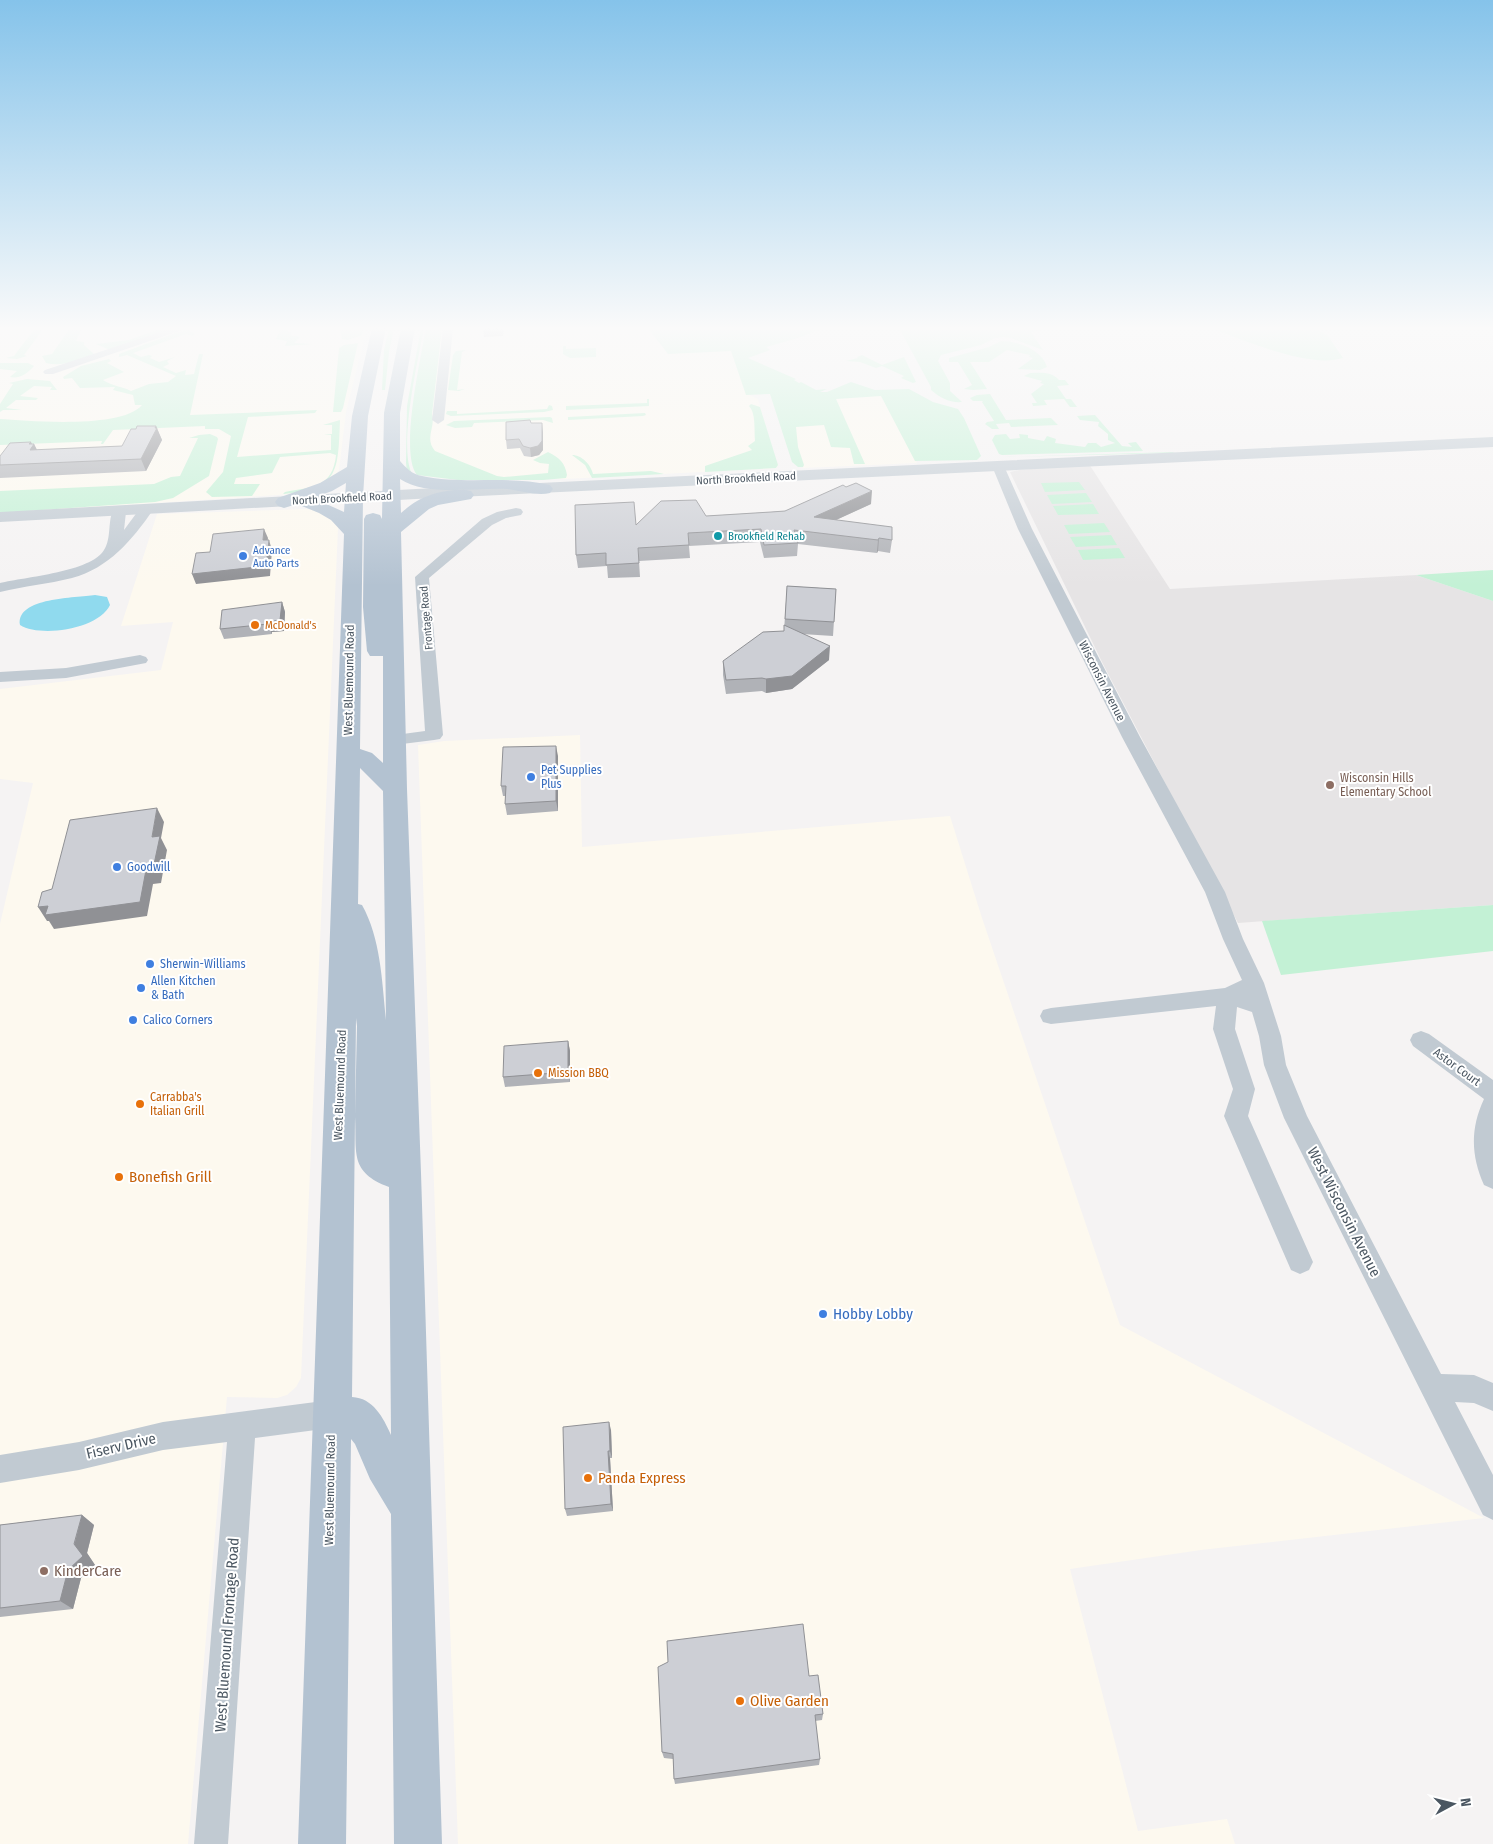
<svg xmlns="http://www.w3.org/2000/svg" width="1493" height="1844" font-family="'Fira Sans Condensed',sans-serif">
<rect width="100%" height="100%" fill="#f5f3f3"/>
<path fill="#fdf9ef" d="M 0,328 L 367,328 L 346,412 L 339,470 L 331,481 L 293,494 L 0,513 Z
M 439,328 L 655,328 L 732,348 L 747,394 L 758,399 L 777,468 L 565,479 L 498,479 L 424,450 Z
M 882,390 L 917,463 L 803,468 L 780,395 Z
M 306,509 L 316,510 L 337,522 L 338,528 L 301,1378 L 296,1387 L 287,1395 L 277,1398 L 227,1397 L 188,1844 L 0,1844 L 0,924 L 33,783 L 0,779 L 0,689 L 161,670 L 173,622 L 121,626 L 157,514 Z
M 580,735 L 582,847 L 950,816 L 982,918 L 1120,1325 L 1484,1518 L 1201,1550 L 1070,1569 L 1138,1831 L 1227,1819 L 1235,1844 L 458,1844 L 418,745 L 444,741 Z"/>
<path fill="#e6e4e5" d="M 1089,464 L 1170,589 L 1416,575 L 1493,601 L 1493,905 L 1238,923 L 1103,664 L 1010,472 L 1019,470 Z"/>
<path fill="#c3f1d5" d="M 35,328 L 44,328 L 24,355 L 27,356 L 17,359 L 6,358 L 14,356 Z
M 70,328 L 82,328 L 76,341 L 84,342 L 84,345 L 95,355 C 80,360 62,367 46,363 L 42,356 L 52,354 Z
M 162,328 L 174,328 L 110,350 L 96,344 L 129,340 Z
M 281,328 L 288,328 L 286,331 L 292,332 L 290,335 L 300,337 L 294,343 L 313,344 L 285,346 L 287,341 L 276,339 Z
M 340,328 L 363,328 L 362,335 L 348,340 L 342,339 Z
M 389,328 L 394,328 L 389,352 L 385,390 L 382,390 L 384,350 Z
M 421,328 L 424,328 C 418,360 398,446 412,474 L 430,481 L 407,472 L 406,463 L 407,406 Z
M 426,328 L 442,328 L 432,414 C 436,427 424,438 435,451 L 497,476 L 504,477 L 548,473 L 549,464 L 540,463 L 533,460 L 548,452 C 560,458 565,463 567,475 L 566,478 L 543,480 L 458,480 L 417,475 C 399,453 421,357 426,328 Z
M 648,328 L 823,328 L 798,338 L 766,347 L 770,350 L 748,358 L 796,379 L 794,380 L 799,383 L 801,382 L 816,390 L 827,389 L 820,392 L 827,392 L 851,382 L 875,390 L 909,389 L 933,402 L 958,409 L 964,418 L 981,456 L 977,460 L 915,461 L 881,396 L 836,399 L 865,464 L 854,464 L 850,448 L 831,447 L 824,425 L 796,427 L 798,447 L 804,465 L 803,467 L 798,467 L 792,462 L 770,394 L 746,395 L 731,351 L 668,354 Z
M 899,328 L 1037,328 L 1039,331 L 1031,332 L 1043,350 L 1011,338 L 1003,337 L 995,338 L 981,345 L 941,355 L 938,361 L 950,383 L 950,391 L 962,402 C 950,403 940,398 931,390 L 931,387 Z
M 1210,328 L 1315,328 L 1328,336 L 1343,358 C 1309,369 1245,340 1210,328 Z
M 189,330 L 195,334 L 192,336 L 186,334 L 133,353 L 141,357 L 149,355 L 152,356 L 150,358 L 159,362 L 175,357 L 167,361 L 169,364 L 163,367 L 176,373 L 186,370 L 185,375 L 194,374 L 199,354 L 203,354 L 190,415 L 317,410 L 315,413 L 248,417 L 237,457 L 331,450 L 331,435 L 324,434 L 332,434 L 332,425 L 323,425 L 340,420 C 338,472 339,489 283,494 L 285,492 C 311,487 333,488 336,455 L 330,453 L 280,457 L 272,473 L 236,478 L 234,484 L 260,484 L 252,496 L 212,497 L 206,492 L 223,472 L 231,436 L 219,429 L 205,429 L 205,426 L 113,430 L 103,444 L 101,444 L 102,441 L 0,445 L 0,419 C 30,421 122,429 142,405 L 135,405 L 133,395 L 113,390 L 115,387 L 80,388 L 72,378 L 64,379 L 63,377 L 81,366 L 109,359 L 111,361 L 107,363 L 124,372 L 103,380 C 112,386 121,386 131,391 L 149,384 L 168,382 L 176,376 L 127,355 L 119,357 L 119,354 L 178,332 Z
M 1001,341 C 1017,341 1042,349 1047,367 L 1040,370 L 1018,369 L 1033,358 L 1029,357 L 1030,355 L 1007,350 L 989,362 L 970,362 L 987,389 L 973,390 L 964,389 L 972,385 L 958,362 L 949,362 L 949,358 L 989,347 Z
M 358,343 L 343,408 L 341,412 L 333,412 L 339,348 L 344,345 Z
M 563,346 L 566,346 L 566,349 L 596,348 L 596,357 L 570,358 L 563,354 Z
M 466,350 L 462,352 L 457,390 L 465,389 L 459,391 L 448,390 L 453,355 L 456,351 Z
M 862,355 L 882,365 L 904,357 L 916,382 L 913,383 L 901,378 L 904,376 L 882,366 L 876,368 L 860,362 L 846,361 L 858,358 L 857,357 Z
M 0,363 L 28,363 L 34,366 C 28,373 20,379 10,377 L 17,371 L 0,369 Z
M 1030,373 C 1041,373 1051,371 1059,380 L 1065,380 L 1069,385 L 1057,386 L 1066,399 L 1071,399 L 1077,407 L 1070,407 L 1064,399 L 1044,400 L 1047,405 L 1033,406 L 1032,403 L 1037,403 L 1031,394 L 1044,384 L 1040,383 L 1042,381 L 1024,376 Z
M 27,379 L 50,381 L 57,390 L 50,390 L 52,387 L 34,386 L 20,396 L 38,398 L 36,400 L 16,400 L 6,408 L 22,410 L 3,410 L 0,412 L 0,404 L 13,384 L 9,383 Z
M 990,394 L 1006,420 L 1051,418 L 1058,425 L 1011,427 L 1009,423 L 996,424 L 999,429 L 992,429 L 985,424 L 987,422 L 994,421 L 982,402 L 983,401 L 973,401 L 970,398 L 977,395 Z
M 647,399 L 649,399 L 649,406 L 566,410 L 566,406 L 647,403 Z
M 751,404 L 760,407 L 778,465 L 776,468 L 705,472 L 705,466 L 752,450 L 748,446 L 755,441 C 754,429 756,413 749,406 Z
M 549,405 L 552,406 L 553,410 L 544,412 L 451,416 L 446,414 L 447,411 L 457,411 L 457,414 L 547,409 Z
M 645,413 L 646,415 L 643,416 L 568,420 L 568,417 Z
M 1095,415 L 1122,446 L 1132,447 L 1128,443 L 1136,442 L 1143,451 L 1002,455 L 999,454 L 992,440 L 995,435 L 1006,434 L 1010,439 L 1020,438 L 1019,434 L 1028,435 L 1028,438 L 1044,441 L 1047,436 L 1056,439 L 1055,443 L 1085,447 L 1088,443 L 1096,443 L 1101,447 L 1115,443 L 1108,440 L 1108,434 L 1098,426 L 1099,422 L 1080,420 L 1077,416 Z
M 550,417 L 552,418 L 553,423 L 543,420 L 474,423 L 472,427 L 455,428 L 446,425 L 454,421 Z
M 210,434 L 217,437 L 218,439 L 209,476 L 173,498 L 155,502 L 0,513 L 0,491 L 154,484 L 171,477 L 180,476 L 198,438 L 189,438 L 199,435 Z
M 1175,452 L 1172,453 L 1004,457 Z
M 572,455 C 582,455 591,465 593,474 L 651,471 L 664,474 L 592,478 L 585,465 Z
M 1079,482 L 1085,490 L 1045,492 L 1041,483 Z
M 1086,493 L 1092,502 L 1052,504 L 1047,495 Z
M 1093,504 L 1099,514 L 1058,515 L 1053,506 Z
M 1104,523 L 1110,532 L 1069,534 L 1064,525 Z
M 1111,535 L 1117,545 L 1076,547 L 1070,537 Z
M 1119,548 L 1125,558 L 1083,560 L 1078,550 Z
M 1493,570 L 1493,601 L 1416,575 Z
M 1493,905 L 1493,951 L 1281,975 L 1262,921 Z"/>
<path fill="#90daee" d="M 95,595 L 107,597 L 110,605 C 99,629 41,638 20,625 C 16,597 76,598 95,595 Z"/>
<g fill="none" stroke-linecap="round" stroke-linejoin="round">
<path fill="#c1cad2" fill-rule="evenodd" d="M 172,328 L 188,328 L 53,374 L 45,374 L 43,372 L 45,370 Z
M 443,328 L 453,328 L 444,420 L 438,424 L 432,420 Z
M 998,462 L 1004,466 L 1032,529 L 1140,737 L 1225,892 L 1243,939 L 1264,983 L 1281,1036 L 1286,1065 L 1307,1116 L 1441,1374 L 1474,1375 L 1493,1383 L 1493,1411 L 1474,1403 L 1455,1402 L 1493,1475 L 1493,1520 L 1483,1515 L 1284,1118 L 1264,1065 L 1259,1036 L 1252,1012 L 1237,1007 L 1235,1029 L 1255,1089 L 1248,1116 L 1313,1262 L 1309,1270 L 1300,1274 L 1291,1270 L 1224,1116 L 1233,1089 L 1213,1029 L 1216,1006 L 1051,1024 L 1043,1022 L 1040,1016 L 1043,1010 L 1051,1008 L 1225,988 L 1242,980 L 1223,939 L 1205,892 L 1122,737 L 1018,529 L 992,466 Z
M 146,506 L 153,510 C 132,540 109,568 72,578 C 48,584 24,586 0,592 L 0,583 C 25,577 91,572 104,550 C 112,538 107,520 114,509 L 119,508 L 126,512 L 124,530 L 141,507 Z
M 516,508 L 521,509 L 523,512 L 521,515 L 506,518 L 492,525 L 429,578 L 443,735 L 440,739 L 434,740 L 394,745 L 388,744 L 385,740 L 388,736 L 425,731 L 415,577 L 482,519 L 497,512 Z
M 140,655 L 146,657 L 148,660 L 146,663 L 66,678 L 0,682 L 0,672 L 66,668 Z
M 1421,1031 L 1429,1034 L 1493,1080 L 1493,1189 L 1484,1185 C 1471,1156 1470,1129 1484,1099 L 1413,1046 L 1410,1040 L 1413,1034 Z
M 331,1400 L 341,1404 L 345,1414 L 341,1424 L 331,1428 L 255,1438 L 228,1844 L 194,1844 L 227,1442 L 163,1450 L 79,1470 L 0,1483 L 0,1455 L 79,1442 L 163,1422 Z"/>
<path fill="#c1cad2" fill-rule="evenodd" d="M 1493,437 L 1493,447 L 416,499 L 0,522 L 0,512 L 416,489 Z"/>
<path fill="#b3c2d1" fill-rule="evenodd" d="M 372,328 L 386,328 L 368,416 L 363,497 L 360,749 L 372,753 L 383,763 L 383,656 L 370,656 L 367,651 L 363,607 L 364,519 L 366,515 L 373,513 L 380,515 L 382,519 L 384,413 L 401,328 L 415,328 L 400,413 L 400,461 C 405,467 413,475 422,476 C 464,485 508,475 550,485 L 553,489 L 550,493 C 537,496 522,491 508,489 C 476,487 427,497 400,479 L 401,513 C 406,509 411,504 417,501 C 430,493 456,487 471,491 L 474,495 L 471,499 L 438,505 L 429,509 L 401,532 L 407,789 L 421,1173 L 442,1844 L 394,1844 L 391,1514 L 370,1479 L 355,1444 L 351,1439 L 346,1844 L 298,1844 L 344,534 L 331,520 L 319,513 L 297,504 L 284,508 L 278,506 L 275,502 L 278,498 L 320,483 L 347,467 L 352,416 ZM 346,483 L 344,512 L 313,498 L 332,491 ZM 360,768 L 383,791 L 386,1020 C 382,982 381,939 362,905 L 358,904 ZM 356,1018 L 357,1026 L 355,1115 ZM 355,1117 C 357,1153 349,1172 389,1187 L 391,1435 C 383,1417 373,1398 352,1397 Z"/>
</g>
<path fill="#b0b2b7" d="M 483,328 L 504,328 L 503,336 L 484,337 Z
M 531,423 L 543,432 L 543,450 L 539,455 L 531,457 L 524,456 L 520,448 L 507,449 L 506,440 Z
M 156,426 L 162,440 L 146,471 L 0,478 L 0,456 L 32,444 L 34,444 L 37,450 L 122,446 Z
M 871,504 L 836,520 L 892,540 L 890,553 L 878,551 L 877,553 L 798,544 L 797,556 L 764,558 L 760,542 L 689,546 L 690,558 L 639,561 L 640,577 L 608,578 L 607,566 L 578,568 L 576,555 L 636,525 L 706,516 L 771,512 Z
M 787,586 L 836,589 L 833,636 L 802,634 L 829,660 L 792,689 L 766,693 L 762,691 L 726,694 L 723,675 L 723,661 L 784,631 Z
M 282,602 L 285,612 L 284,631 L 272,632 L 272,634 L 224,639 L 220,629 Z
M 558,756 L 558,811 L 507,815 L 505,804 L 506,796 L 503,796 L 501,786 Z
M 568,1041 L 570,1051 L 570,1082 L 505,1087 L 503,1077 Z
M 611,1430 L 612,1458 L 610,1458 L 613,1511 L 567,1516 L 565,1509 Z
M 82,1515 L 94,1525 L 87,1553 L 95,1565 L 81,1578 L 73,1609 L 0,1617 L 0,1525 Z
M 809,1676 L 823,1714 L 822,1720 L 815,1721 L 820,1759 L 819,1765 L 675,1784 L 674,1779 L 673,1759 L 664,1758 L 662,1752 Z"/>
<path fill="#909195" d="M 542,423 L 543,432 L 543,450 L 539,455 L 531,457 L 530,448 Z
M 156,426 L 162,440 L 146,471 L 141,459 Z
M 31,442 L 33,446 L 34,444 L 40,456 L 30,450 L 29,444 Z
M 872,491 L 871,504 L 814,530 L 814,517 Z
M 264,529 L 268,538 L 266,550 L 263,540 Z
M 879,538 L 878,551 L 877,553 L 878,540 Z
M 269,540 L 272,550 L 270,576 L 196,584 L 192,574 Z
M 282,602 L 285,612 L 284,631 L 272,632 L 272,634 L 268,624 L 268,622 Z
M 830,646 L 829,660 L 792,689 L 766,693 L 766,679 Z
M 556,746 L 558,756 L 558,811 L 556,801 Z
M 157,808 L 164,822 L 161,838 L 167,850 L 161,883 L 153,884 L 147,916 L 54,929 L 49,921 L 47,921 L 38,907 L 152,837 Z
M 568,1041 L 570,1051 L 570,1082 L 568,1072 Z
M 609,1422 L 611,1430 L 612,1458 L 610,1451 Z
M 608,1451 L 610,1458 L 613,1511 L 611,1504 Z
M 82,1515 L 94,1525 L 87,1553 L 95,1565 L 81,1578 L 73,1609 L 60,1601 Z"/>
<path fill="#cdcfd5" stroke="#909195" d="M 530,420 L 531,423 L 542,423 L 542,441 L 538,446 L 530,448 L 523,446 L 519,439 L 506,440 L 506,422 Z
M 137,426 L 156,426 L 155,428 L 157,428 L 141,459 L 0,465 L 0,456 L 10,443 L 31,442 L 29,444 L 34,444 L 30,450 L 122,446 L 131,429 L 136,429 Z
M 856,483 L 872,491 L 814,517 L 892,527 L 892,540 L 879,538 L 878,540 L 794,530 L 798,543 L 764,545 L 761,529 L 688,533 L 689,545 L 638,548 L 639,563 L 606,565 L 606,553 L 576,555 L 575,505 L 634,502 L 636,525 L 661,501 L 696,500 L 706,516 L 771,512 L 785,511 L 843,485 L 846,487 Z
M 264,529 L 263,540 L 269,540 L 266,566 L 192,574 L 196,553 L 210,552 L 213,534 Z
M 787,586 L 836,589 L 834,622 L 785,619 Z
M 282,602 L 280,620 L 268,622 L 268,624 L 220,629 L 222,610 Z
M 784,625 L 830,646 L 792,676 L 766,679 L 762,678 L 726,680 L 723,661 L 763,632 L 784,631 Z
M 556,746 L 556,801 L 505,804 L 506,786 L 501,786 L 503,747 Z
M 157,808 L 152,837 L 160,836 L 153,869 L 146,870 L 140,902 L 45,915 L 48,906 L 38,907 L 42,892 L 52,889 L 70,820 Z
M 568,1041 L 568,1072 L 503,1077 L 504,1046 Z
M 609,1422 L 610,1451 L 608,1451 L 611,1504 L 565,1509 L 563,1427 Z
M 82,1515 L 74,1544 L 83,1556 L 68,1570 L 60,1601 L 0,1608 L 0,1525 Z
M 803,1624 L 809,1676 L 818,1675 L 823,1714 L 815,1715 L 820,1759 L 674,1779 L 673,1754 L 662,1752 L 658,1667 L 668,1662 L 667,1641 Z"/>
<linearGradient id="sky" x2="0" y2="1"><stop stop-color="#85c3ea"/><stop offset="0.56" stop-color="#fafafa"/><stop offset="1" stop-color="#fafafa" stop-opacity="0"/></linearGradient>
<rect width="1493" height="586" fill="url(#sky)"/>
<circle fill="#0f9aa8" stroke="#fff" stroke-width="2" cx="718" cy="536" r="5"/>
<g fill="#3f7fe0" stroke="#fff" stroke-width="2">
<circle cx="243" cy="556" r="5"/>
<circle cx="531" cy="777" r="5"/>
<circle cx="117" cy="867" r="5"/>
<circle cx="150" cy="964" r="5"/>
<circle cx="141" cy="988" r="5"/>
<circle cx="133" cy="1020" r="5"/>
<circle cx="823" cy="1314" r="5"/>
</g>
<g fill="#e8710a" stroke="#fff" stroke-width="2">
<circle cx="255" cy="625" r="5"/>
<circle cx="538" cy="1073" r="5"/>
<circle cx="140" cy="1104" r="5"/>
<circle cx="119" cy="1177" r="5"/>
<circle cx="588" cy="1478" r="5"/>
<circle cx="740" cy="1701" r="5"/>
</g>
<g fill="#8d6e63" stroke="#fff" stroke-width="2">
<circle cx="1330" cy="785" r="5"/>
<circle cx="44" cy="1571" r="5"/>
</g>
<g text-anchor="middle" stroke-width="4" stroke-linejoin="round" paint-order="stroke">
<g font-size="11" fill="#4a5661" stroke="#fff">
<text transform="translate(746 478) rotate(-3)" y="4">North Brookfield Road</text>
<text transform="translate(342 498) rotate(-3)" y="4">North Brookfield Road</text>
<text transform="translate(426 618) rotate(-95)" y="4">Frontage Road</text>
</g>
<g font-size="11" fill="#0d838f" stroke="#fff" text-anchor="start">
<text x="728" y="540">Brookfield Rehab</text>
</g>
<g font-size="11" fill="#366cbe" stroke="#fff" text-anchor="start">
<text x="253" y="554">Advance<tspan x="253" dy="13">Auto Parts</tspan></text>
</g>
<g font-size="11" fill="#c56008" stroke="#fff" text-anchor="start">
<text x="265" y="629">McDonald's</text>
</g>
<g font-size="12" fill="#4a5661" stroke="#fff">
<text transform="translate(349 680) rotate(-89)" y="4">West Bluemound Road</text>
<text transform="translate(1102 681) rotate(63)" y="4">Wisconsin Avenue</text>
<text transform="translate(1457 1067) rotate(36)" y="4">Astor Court</text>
<text transform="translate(340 1085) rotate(-88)" y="4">West Bluemound Road</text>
<text transform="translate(330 1490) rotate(-89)" y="4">West Bluemound Road</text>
</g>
<g font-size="12" fill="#366cbe" stroke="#fff" text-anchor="start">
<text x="541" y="774">Pet Supplies<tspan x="541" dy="14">Plus</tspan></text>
<text x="127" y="871">Goodwill</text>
<text x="160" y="968">Sherwin-Williams</text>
<text x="151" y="985">Allen Kitchen<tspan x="151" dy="14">&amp; Bath</tspan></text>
<text x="143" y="1024">Calico Corners</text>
</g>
<g font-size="12" fill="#785e54" stroke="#fff" text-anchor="start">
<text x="1340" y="782">Wisconsin Hills<tspan x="1340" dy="14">Elementary School</tspan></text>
</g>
<g font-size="12" fill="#c56008" stroke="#fff" text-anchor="start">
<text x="548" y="1077">Mission BBQ</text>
<text x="150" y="1101">Carrabba's<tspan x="150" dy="14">Italian Grill</tspan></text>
</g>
<g font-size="15" fill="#c56008" stroke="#fff" text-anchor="start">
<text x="129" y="1182">Bonefish Grill</text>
<text x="598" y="1483">Panda Express</text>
<text x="750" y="1706">Olive Garden</text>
</g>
<g font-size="15" fill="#4a5661" stroke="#fff">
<text transform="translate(1344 1212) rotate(63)" y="5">West Wisconsin Avenue</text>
<text transform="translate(121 1446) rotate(-13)" y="5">Fiserv Drive</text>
<text transform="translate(227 1635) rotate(-86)" y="5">West Bluemound Frontage Road</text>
</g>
<g font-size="15" fill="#366cbe" stroke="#fff" text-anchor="start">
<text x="833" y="1319">Hobby Lobby</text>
</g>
<g font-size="15" fill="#785e54" stroke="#fff" text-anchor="start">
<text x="54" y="1576">KinderCare</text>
</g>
</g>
<g transform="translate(1453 1804) rotate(83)" stroke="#ffffff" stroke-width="4" paint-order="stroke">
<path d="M0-4L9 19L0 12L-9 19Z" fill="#4a5661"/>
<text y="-8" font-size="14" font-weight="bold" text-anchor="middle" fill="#4a5661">N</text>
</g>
</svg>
